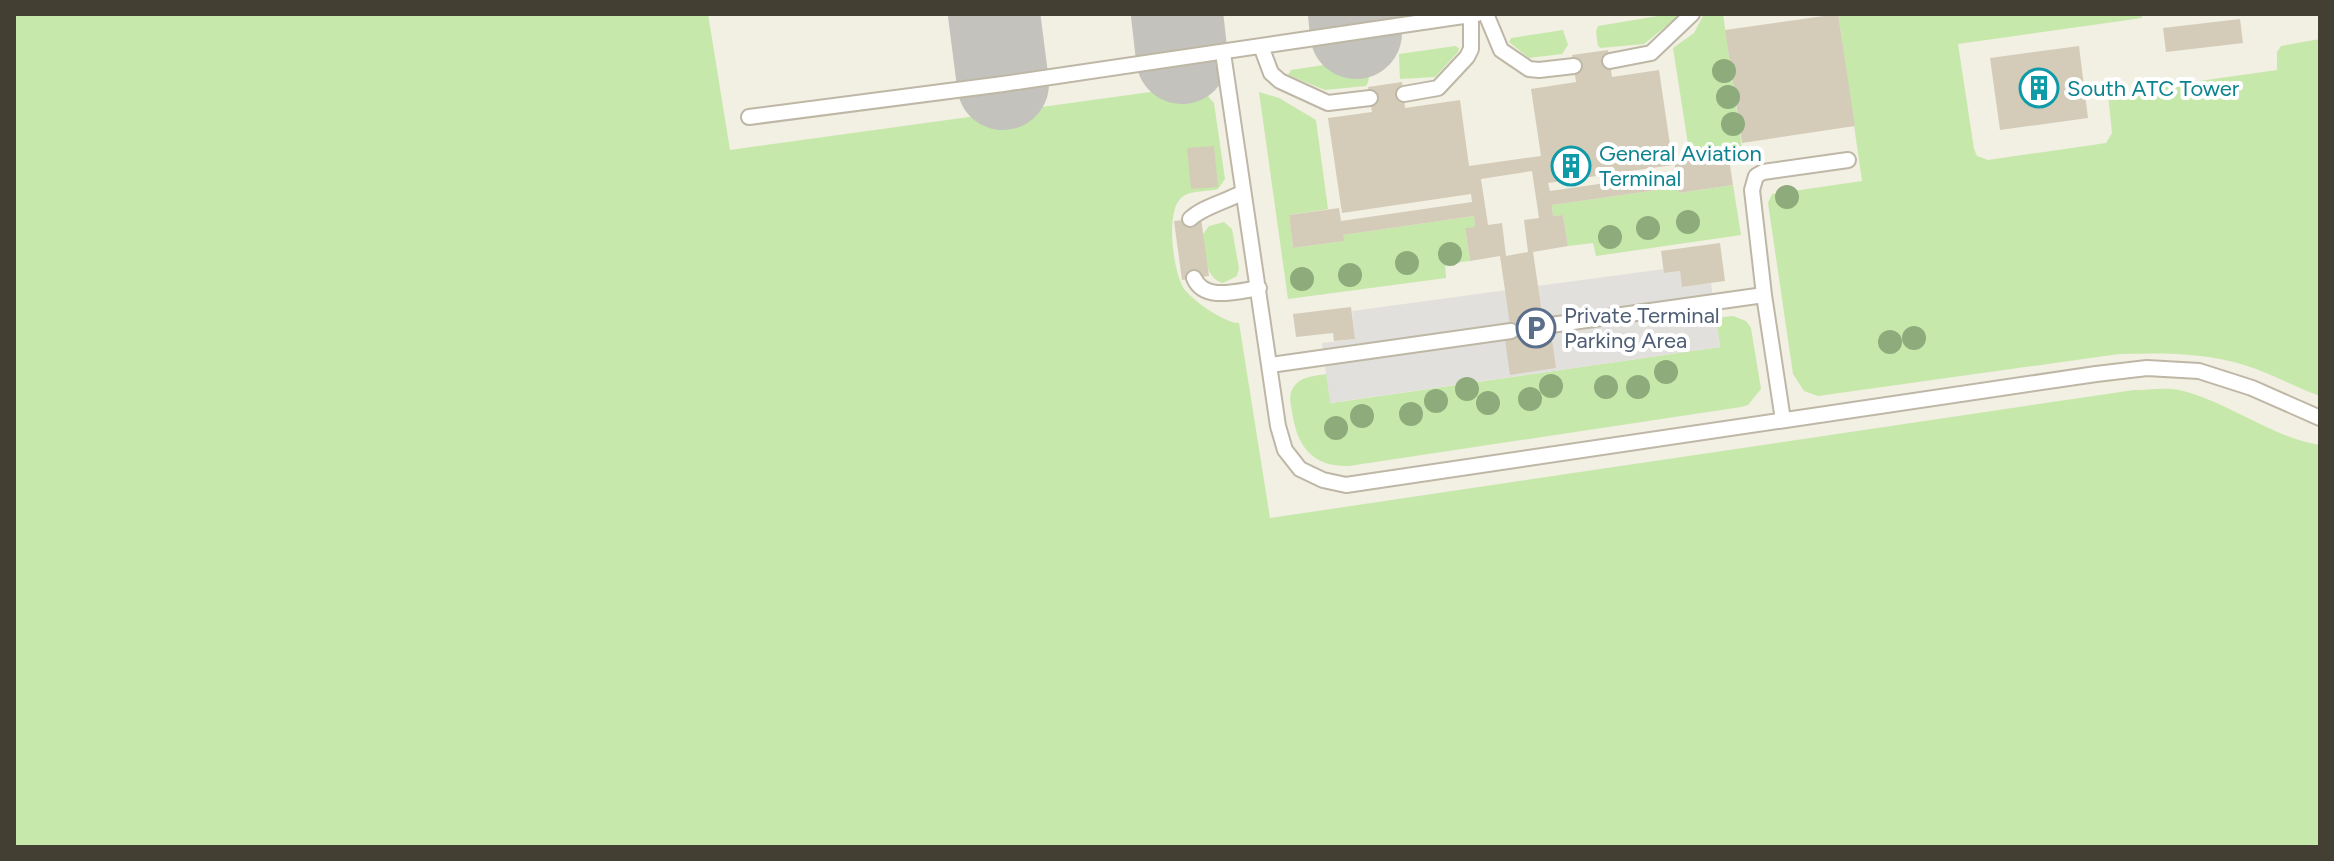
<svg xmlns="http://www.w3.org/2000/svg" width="2334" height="861" font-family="Figtree,sans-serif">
<rect width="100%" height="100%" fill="#f2efe3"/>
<path fill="#c7e8ab" d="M 14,14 L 708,14 L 730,150 L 1194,86 L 1203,90 L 1214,103 L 1225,179 L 1218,189 C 1207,192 1191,190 1182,197 C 1165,210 1173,270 1183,287 C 1190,299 1224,323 1239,323 L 1270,518 L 2134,390 C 2148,390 2165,387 2179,390 C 2228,401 2270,437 2320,445 L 2320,847 L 14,847 Z
M 1670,14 L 1680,15 L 1644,44 L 1601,48 L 1598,46 L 1596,31 L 1598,26 Z
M 1704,14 L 1723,14 L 1743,155 L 1729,157 L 1727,152 L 1690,157 L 1673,48 L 1694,33 Z
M 1838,14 L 2141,14 L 2142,18 L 1958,44 L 1974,149 L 1977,156 L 1988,160 L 2106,143 L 2112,133 L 2108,94 L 2277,70 L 2277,52 L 2281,46 L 2320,39 L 2320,396 C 2294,387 2271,373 2244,365 C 2203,352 2161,353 2119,354 L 1818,396 L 1804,391 L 1793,374 L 1768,203 L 1772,194 L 1862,181 Z
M 1563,30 L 1568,45 L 1562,54 L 1529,58 L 1509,42 L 1511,38 Z
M 1455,46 L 1459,48 L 1458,52 L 1435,77 L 1400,79 L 1399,54 Z
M 1363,59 C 1369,64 1371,81 1366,86 L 1325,90 L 1288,75 L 1291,70 Z
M 1259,92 L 1279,98 L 1316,120 L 1328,209 L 1289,215 L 1293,248 L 1343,241 L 1343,235 L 1474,216 L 1475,227 L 1465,229 L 1470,261 L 1445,264 L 1446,278 L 1288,299 Z
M 1733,185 L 1741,235 L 1596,256 L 1593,243 L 1568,246 L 1563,215 L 1553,216 L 1552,205 L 1678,187 L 1679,193 Z
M 1224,222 L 1232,229 L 1239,268 L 1237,276 L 1223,283 C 1203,277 1205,252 1203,234 L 1209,226 Z
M 1733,316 L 1746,321 L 1751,328 L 1761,389 L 1748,405 L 1741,407 L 1349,466 C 1312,467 1297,446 1292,412 C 1291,404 1288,396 1293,388 C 1300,376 1315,376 1327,374 L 1331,403 L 1720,347 L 1716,318 Z"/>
<path fill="#e2e0dc" d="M 1664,269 L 1665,273 L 1680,271 L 1682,287 L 1711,283 L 1720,347 L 1330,403 L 1322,343 L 1355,339 L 1352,311 Z"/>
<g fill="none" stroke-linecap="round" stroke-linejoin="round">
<path stroke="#c3c2bc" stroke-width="92" d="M 994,14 L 1003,84
M 1177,14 L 1182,58
M 1354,14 L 1356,33"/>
</g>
<path fill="#d4ccb9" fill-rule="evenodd" d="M 1838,14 L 1855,126 L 1742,143 L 1725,30 Z
M 2240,19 L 2243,43 L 2166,52 L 2163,28 Z
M 2079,46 L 2088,118 L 2000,130 L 1990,58 Z
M 1608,50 L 1612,77 L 1659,70 L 1673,165 L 1548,183 L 1550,191 L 1676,173 L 1674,160 L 1728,152 L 1733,185 L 1679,193 L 1678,187 L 1552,205 L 1553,216 L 1563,215 L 1568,246 L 1533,252 L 1544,327 L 1550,326 L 1556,368 L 1510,375 L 1504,333 L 1511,332 L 1500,256 L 1470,261 L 1465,228 L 1475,227 L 1474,216 L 1343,235 L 1344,241 L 1293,248 L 1289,215 L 1339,208 L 1341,221 L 1472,202 L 1471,194 L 1342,213 L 1328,118 L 1372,112 L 1368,87 L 1402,82 L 1405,108 L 1460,100 L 1469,166 L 1541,156 L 1531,89 L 1576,82 L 1572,55 ZM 1532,171 L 1539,218 L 1524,220 L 1528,252 L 1506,256 L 1502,223 L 1488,225 L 1481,179 Z
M 1214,146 L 1218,187 L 1191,189 L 1187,148 Z
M 1201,218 L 1209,276 L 1182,280 L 1174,221 Z
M 1720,243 L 1725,281 L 1682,287 L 1680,271 L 1664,273 L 1661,251 Z
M 1351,307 L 1355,339 L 1334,341 L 1333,333 L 1296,337 L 1293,314 Z"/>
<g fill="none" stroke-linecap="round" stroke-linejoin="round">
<defs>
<path id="service" d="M 1486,14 L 1501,50 L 1529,69 L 1539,70 L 1574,66
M 1261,46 L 1271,73 L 1280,81 L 1328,103 L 1370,98
M 1223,53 L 1278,426 L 1285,450 L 1300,469 L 1323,480 L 1346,485 L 2096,374 L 2147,368 L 2199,371 L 2252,388 L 2320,418
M 1610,61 L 1651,53 L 1692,14
M 1404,94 L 1438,88 L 1467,57 L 1471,49 L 1471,15
M 749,117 L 1003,84 L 1477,14
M 1190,219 C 1204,206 1226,202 1243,192
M 1194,278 C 1204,302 1238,291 1259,288
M 1764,295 L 1752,190 L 1756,176 L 1763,172 L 1848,160
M 1544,326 L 1764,295 L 1783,420
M 1270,365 L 1511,331"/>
</defs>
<use href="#service" stroke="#beb7a6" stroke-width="18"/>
<use href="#service" stroke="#fff" stroke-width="14"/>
</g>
<g fill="#8eac7b">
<circle cx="1724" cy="71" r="12"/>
<circle cx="1728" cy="97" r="12"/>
<circle cx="1733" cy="124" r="12"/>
<circle cx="1787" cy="197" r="12"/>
<circle cx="1688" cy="222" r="12"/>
<circle cx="1648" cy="228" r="12"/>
<circle cx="1610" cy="237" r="12"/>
<circle cx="1450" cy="254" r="12"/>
<circle cx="1407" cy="263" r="12"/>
<circle cx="1350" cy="275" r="12"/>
<circle cx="1302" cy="279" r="12"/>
<circle cx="1914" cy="338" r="12"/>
<circle cx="1890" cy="342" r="12"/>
<circle cx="1666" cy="372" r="12"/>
<circle cx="1551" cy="386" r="12"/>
<circle cx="1606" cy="387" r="12"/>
<circle cx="1638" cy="387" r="12"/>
<circle cx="1467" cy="389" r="12"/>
<circle cx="1530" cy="399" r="12"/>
<circle cx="1436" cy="401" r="12"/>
<circle cx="1488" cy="403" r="12"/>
<circle cx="1411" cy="414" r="12"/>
<circle cx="1362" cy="416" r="12"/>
<circle cx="1336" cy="428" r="12"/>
</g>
<defs>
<symbol id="building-ring" viewBox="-11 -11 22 22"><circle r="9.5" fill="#fff" stroke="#0f9aa8" stroke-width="1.5"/><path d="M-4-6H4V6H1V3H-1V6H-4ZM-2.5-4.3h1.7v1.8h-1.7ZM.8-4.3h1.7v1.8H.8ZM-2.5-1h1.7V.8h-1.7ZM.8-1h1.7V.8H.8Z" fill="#0f9aa8"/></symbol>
<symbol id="parking-ring" viewBox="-11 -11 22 22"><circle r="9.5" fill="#fff" stroke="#5c6f8a" stroke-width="1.5"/><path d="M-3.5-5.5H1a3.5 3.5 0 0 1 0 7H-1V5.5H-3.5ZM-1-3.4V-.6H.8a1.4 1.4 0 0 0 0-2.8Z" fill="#5c6f8a"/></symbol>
</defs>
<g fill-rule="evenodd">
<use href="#building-ring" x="2017" y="66" width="44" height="44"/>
<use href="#building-ring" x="1549" y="144" width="44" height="44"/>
<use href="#parking-ring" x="1514" y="306" width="44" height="44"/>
</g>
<g text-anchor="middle" stroke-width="8" stroke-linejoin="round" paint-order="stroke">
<g font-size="22" fill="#0d838f" stroke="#fff" text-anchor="start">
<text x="2067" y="96">South ATC Tower</text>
<text x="1599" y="161">General Aviation<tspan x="1599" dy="25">Terminal</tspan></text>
</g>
<g font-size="22" fill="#4e5e75" stroke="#fff" text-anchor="start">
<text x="1564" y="323">Private Terminal<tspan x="1564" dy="25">Parking Area</tspan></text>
</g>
</g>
<rect width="2334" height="861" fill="none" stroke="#443f33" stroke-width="32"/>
</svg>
